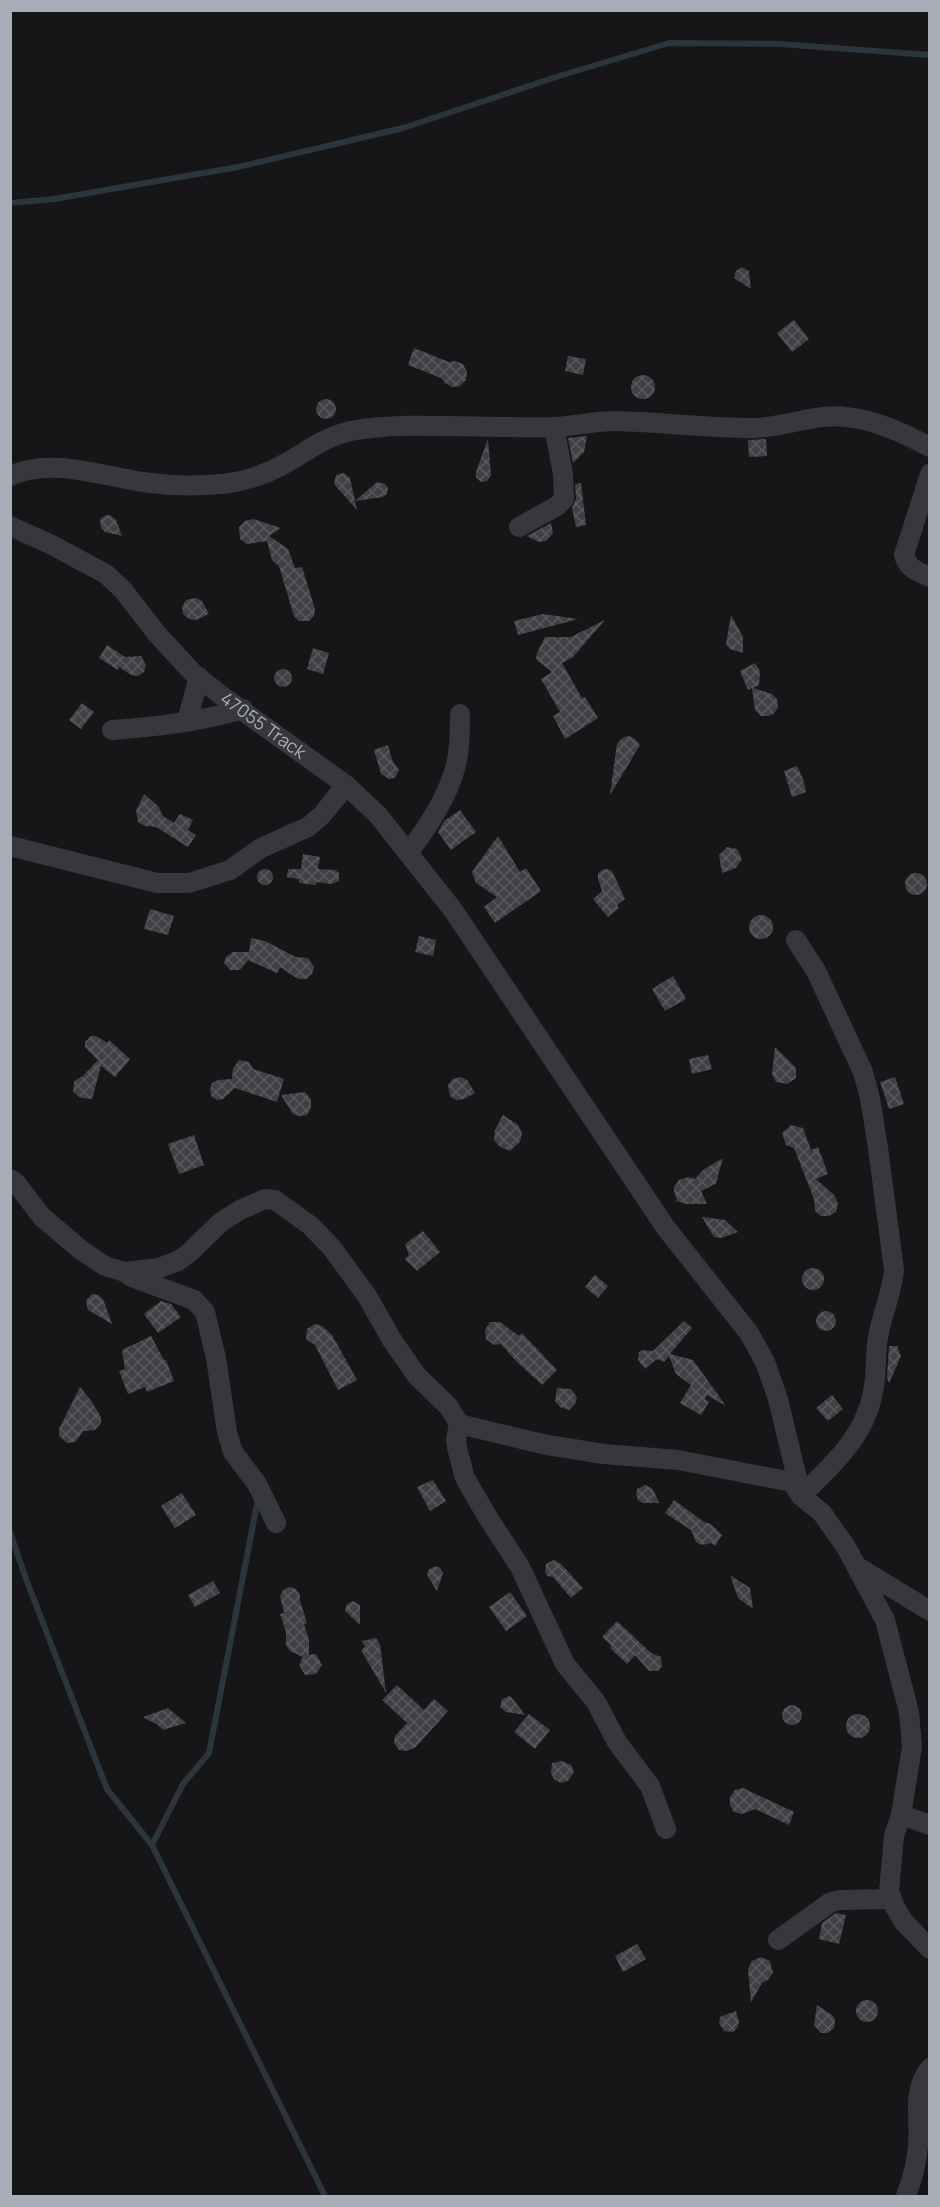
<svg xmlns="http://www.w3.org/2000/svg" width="940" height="2207" font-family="Manrope,sans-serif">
<defs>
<pattern id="building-cross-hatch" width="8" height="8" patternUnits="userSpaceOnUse" patternTransform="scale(1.5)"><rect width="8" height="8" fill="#404145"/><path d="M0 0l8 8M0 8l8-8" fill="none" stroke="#595a5e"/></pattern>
</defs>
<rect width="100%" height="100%" fill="#161618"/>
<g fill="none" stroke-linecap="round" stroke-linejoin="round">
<path stroke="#2c353c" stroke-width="6" d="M 10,203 L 54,199 L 238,167 L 403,128 L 556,77 L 669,43 L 780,44 L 930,55
M 10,1532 L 26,1579 L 107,1789 L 152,1845 L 325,2196
M 152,1845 L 183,1784 L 209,1753 L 257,1504"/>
</g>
<path fill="url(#building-cross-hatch)" d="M 742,267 L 749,271 L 751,289 L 734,278 L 736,271 Z
M 794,320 L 809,339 L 792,352 L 777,333 Z
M 414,348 L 449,362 L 455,361 L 463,364 L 467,372 L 466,380 L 460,386 L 452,387 L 445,383 L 441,378 L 408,365 Z
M 568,356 L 586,359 L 583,375 L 565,371 Z
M631 387a12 12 0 1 1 24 0a12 12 0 1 1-24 0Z
M316 409a10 10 0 1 1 20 0a10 10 0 1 1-20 0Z
M 587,436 L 584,452 L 573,463 L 568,438 Z
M 488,439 L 491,475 L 487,481 L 481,482 L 476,477 L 476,472 Z
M 766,439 L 767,456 L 749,457 L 748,440 Z
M 344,473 L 350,478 L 355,501 L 377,482 L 385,484 L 388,488 L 387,494 L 383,497 L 355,501 L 357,510 L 334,484 L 336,475 Z
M 581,483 L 586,525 L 576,527 L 572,508 L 576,499 L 575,484 Z
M 110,515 L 116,520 L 122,536 L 105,532 L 101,528 L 100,520 L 104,516 Z
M 253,519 L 281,528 L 269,536 L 288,549 L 295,568 L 302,567 L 315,609 L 314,616 L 309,621 L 299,621 L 294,616 L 279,566 L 272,560 L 267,541 L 247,544 L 240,539 L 239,527 L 245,521 Z
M 551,523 L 553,533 L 546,541 L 539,542 L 527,536 Z
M 196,598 L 202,601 L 209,614 L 196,620 L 189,619 L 183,614 L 182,607 L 186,600 Z
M 543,614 L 578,619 L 518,635 L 514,621 Z
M 731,615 L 743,637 L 743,653 L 730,649 L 726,644 Z
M 605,620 L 573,657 L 562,663 L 582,698 L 585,697 L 598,718 L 565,739 L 553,716 L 560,712 L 541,679 L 552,672 L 536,659 L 537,653 L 545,637 L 571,637 Z
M 107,645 L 125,657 L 141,656 L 146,665 L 144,672 L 138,676 L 131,675 L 119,667 L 118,670 L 99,658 Z
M 313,648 L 329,653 L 323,674 L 307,669 Z
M 755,663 L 760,671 L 759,685 L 753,688 L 772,694 L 777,699 L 778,708 L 773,714 L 769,716 L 761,716 L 755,710 L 752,688 L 748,690 L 740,671 Z
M274 678a9 9 0 1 1 18 0a9 9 0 1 1-18 0Z
M 82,703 L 94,712 L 81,729 L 69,720 Z
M 629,736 L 635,739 L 640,745 L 610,795 L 617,744 L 622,738 Z
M 388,745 L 392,760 L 399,770 L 395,778 L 389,779 L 381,774 L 374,750 Z
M 797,766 L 803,779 L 806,792 L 792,797 L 784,771 Z
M 144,794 L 158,806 L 163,816 L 174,823 L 180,814 L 193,820 L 188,830 L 196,835 L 188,847 L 156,827 L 145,826 L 138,822 L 136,811 Z
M 460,810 L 476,832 L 451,850 L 438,832 L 444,821 Z
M 498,836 L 520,872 L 526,868 L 541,891 L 495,923 L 484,907 L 497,897 L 476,883 L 472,872 Z
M 727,847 L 737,849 L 742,859 L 736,868 L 722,873 L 719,855 Z
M 303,854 L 320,857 L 318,869 L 335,870 L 339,873 L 339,881 L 331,884 L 316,882 L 316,885 L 299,883 L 299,879 L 287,877 L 288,869 L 301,869 Z
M257 877a8 8 0 1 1 16 0a8 8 0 1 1-16 0Z
M 607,869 L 612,871 L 625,899 L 617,905 L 619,908 L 608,917 L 593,899 L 602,891 L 598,879 L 598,874 L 602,870 Z
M905 884a11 11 0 1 1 22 0a11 11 0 1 1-22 0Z
M 150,909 L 174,916 L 168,935 L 144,929 Z
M749 927a12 12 0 1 1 24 0a12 12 0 1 1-24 0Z
M 419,936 L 436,940 L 433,956 L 415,952 Z
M 251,938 L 265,941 L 296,957 L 308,958 L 314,967 L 312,974 L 306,979 L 298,979 L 280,967 L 277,973 L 248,960 L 240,970 L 230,970 L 224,963 L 226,957 L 233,952 L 249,952 Z
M 673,976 L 686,999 L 665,1011 L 652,989 Z
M 91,1036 L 96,1036 L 107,1043 L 109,1040 L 130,1059 L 115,1077 L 101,1066 L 92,1099 L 81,1098 L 73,1092 L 74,1081 L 83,1076 L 98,1060 L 85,1047 L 85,1042 Z
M 775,1047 L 796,1068 L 796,1078 L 787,1084 L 776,1082 L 772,1074 Z
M 708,1055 L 712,1069 L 692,1074 L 689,1059 Z
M 239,1060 L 249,1062 L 253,1069 L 284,1079 L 277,1102 L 235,1088 L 223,1099 L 217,1100 L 211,1096 L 210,1089 L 212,1083 L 218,1080 L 232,1079 L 233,1068 Z
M 461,1077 L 468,1081 L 475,1093 L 464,1099 L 456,1100 L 450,1096 L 448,1085 L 453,1079 Z
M 895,1077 L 904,1104 L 889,1109 L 880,1082 Z
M 305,1092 L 311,1099 L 311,1108 L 307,1115 L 299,1116 L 293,1114 L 281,1095 Z
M 503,1115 L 518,1125 L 522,1133 L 520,1142 L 510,1151 L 500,1147 L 494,1140 L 495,1130 Z
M 791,1125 L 803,1128 L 811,1150 L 818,1147 L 828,1174 L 816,1179 L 835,1196 L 838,1204 L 836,1212 L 829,1216 L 821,1216 L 815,1211 L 814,1199 L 794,1148 L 786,1145 L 782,1133 Z
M 194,1135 L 204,1165 L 179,1174 L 168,1144 Z
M 723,1158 L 716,1183 L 717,1183 L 701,1191 L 707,1204 L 685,1204 L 678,1201 L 675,1202 L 677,1200 L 674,1192 L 674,1187 L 679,1180 L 688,1177 L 695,1179 L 703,1170 Z
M 702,1217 L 725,1220 L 738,1232 L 721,1238 L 714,1237 Z
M 423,1231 L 440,1252 L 417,1271 L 405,1259 L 409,1255 L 405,1244 Z
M802 1279a11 11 0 1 1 22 0a11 11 0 1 1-22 0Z
M 595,1275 L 608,1286 L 598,1298 L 585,1287 Z
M 92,1294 L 98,1295 L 103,1299 L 112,1324 L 88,1310 L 86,1301 Z
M 161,1301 L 171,1304 L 181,1317 L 158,1333 L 144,1314 Z
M816 1321a10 10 0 1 1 20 0a10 10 0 1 1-20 0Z
M 684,1321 L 692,1328 L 670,1354 L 693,1360 L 726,1406 L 707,1395 L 705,1399 L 709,1402 L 701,1415 L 680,1403 L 691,1385 L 676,1374 L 669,1356 L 664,1362 L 657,1359 L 645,1369 L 638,1360 L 639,1352 L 644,1350 L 653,1351 Z
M 490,1322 L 500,1322 L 519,1336 L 522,1333 L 557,1370 L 542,1385 L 516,1361 L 501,1344 L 494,1345 L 486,1339 L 485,1330 Z
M 315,1324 L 322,1326 L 332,1335 L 357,1380 L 338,1390 L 315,1345 L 306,1339 L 307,1329 Z
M 151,1336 L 164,1360 L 166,1360 L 174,1381 L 147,1392 L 145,1387 L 128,1394 L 119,1371 L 125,1369 L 122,1350 Z
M 889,1346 L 897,1346 L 901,1356 L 889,1383 L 887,1377 Z
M 80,1387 L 92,1402 L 101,1417 L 101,1423 L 95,1430 L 84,1431 L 75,1442 L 67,1443 L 59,1436 L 59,1429 Z
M 557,1388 L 571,1389 L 577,1397 L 575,1404 L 569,1410 L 560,1407 L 555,1401 Z
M 832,1395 L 843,1409 L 828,1421 L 816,1408 Z
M 433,1480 L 446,1501 L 430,1511 L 417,1487 Z
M 645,1485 L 653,1489 L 659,1503 L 643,1503 L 638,1500 L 636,1495 L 637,1489 Z
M 182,1493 L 196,1515 L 175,1528 L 161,1506 Z
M 674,1500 L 704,1522 L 711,1524 L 722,1535 L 715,1546 L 711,1543 L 702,1545 L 696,1542 L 691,1530 L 665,1513 Z
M 554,1560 L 561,1564 L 583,1588 L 571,1598 L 553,1577 L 547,1576 L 545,1572 L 546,1564 Z
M 435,1566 L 440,1568 L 443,1573 L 437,1591 L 427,1575 L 428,1570 Z
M 730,1575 L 750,1588 L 753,1609 L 738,1598 Z
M 213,1581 L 220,1593 L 195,1607 L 188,1595 Z
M 289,1587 L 296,1589 L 300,1595 L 300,1601 L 307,1623 L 304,1624 L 309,1640 L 309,1655 L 316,1654 L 322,1665 L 316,1674 L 305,1675 L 299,1665 L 303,1657 L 290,1651 L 286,1645 L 286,1632 L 280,1614 L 284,1613 L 280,1596 L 283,1590 Z
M 510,1592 L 527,1616 L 506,1631 L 489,1607 Z
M 353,1601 L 360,1605 L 360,1625 L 345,1611 L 347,1604 Z
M 617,1621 L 651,1653 L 661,1657 L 662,1666 L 658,1671 L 649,1671 L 635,1655 L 627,1664 L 610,1648 L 612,1646 L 602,1637 Z
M 376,1638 L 380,1644 L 386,1693 L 361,1650 L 365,1647 L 362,1641 Z
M 397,1685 L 424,1710 L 434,1699 L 448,1711 L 416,1747 L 406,1751 L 399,1750 L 394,1743 L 395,1736 L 407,1723 L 382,1700 Z
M 510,1696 L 513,1699 L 525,1715 L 506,1712 L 500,1707 L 502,1699 Z
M782 1715a10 10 0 1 1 20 0a10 10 0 1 1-20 0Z
M 168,1708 L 186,1723 L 163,1730 L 158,1725 L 143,1717 Z
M 529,1714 L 550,1730 L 535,1749 L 514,1732 Z
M846 1726a12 12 0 1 1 24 0a12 12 0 1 1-24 0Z
M 562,1761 L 571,1765 L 574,1772 L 568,1781 L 561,1783 L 554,1779 L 551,1773 L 552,1763 Z
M 743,1788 L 794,1812 L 789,1825 L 755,1809 L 742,1814 L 734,1812 L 730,1805 L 730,1797 L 735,1790 Z
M 836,1913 L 846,1915 L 839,1944 L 819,1939 L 822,1923 Z
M 637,1944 L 646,1959 L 623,1972 L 615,1956 Z
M 761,1957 L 770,1961 L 773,1973 L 768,1980 L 762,1983 L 751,2002 L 748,1969 L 752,1961 Z
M856 2011a11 11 0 1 1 22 0a11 11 0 1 1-22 0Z
M 817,2005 L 832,2015 L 835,2019 L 834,2028 L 828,2033 L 821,2033 L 814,2025 Z
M 736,2011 L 739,2022 L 737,2028 L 733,2032 L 724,2031 L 719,2023 L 720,2017 Z"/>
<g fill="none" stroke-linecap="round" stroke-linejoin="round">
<g stroke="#37383d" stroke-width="20">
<path d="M 930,474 L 904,555 C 907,568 918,572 930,577"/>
<path d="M 10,476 C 55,456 105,478 150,483 C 173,486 197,486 221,484 C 244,482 267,474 288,462 C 308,450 327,436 351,431 C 400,422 452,427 502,427 C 519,427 537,428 554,427 C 574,426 595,421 615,421 C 661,422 706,428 752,428 C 783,428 815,413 846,417 C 876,420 903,433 930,447"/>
<path id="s1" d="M 10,526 L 50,544 L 106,574 L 123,590 L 157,634 L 193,673 L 222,696 L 346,785 L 378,815 L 453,910 L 666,1228 L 749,1333 L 765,1362 L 778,1399 L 801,1495"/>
<path d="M 519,527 L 557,506 L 564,499 L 563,474 L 554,427"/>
<path d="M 187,721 L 199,677"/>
<path d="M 112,730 C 156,727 201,722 243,709"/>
<path d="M 10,846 L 157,883 L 189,883 L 230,870 L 261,848 L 308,827 L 322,815 L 346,785"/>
<path d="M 409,852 C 428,826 448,797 456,765 C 460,749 460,731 460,714"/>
<path d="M 796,940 L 816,971 L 863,1072 L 870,1098 L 878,1148 L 894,1270 C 892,1293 882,1314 878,1337 C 875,1355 877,1374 873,1392 C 865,1437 832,1465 801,1496"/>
<path d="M 10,1179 L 16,1183 L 42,1217 L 81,1250 L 105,1266 L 125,1272 L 159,1268 L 178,1261 L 189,1253 L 221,1222 L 240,1210 L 265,1199 L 275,1200 L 311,1226 L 332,1248 L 367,1296 L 392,1340 L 417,1376 L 449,1407 L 459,1424 L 547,1445 L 604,1454 L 678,1460 L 792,1482 L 801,1496 L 822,1513 L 846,1547 L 885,1620 L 909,1712 L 912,1747 L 901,1815 L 894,1836 L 889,1891 L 894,1905 L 903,1921 L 930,1949"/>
<path d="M 125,1272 L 132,1277 L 194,1300 L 205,1312 L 216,1358 L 227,1432 L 233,1452 L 257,1484 L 276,1523"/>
<path d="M 459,1424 L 456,1439 L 457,1448 L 465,1478 L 487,1516 L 520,1567 L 565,1664 L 596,1702 L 617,1742 L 650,1786 L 666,1829"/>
<path d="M 858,1567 L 930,1611"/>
<path d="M 901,1815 L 930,1825"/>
<path d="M 778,1940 L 831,1902 L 841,1900 L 892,1899"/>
<path d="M 906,2196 C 912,2180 917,2164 918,2146 C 921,2119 911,2091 930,2068"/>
</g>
</g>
<g text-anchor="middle" stroke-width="6" stroke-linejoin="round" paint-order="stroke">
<g font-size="18" fill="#a8adb8" stroke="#111113">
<text dy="6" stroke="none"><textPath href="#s1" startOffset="327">47055 Track</textPath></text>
</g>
</g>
<rect width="940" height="2207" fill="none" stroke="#a8adb8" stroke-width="24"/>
</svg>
